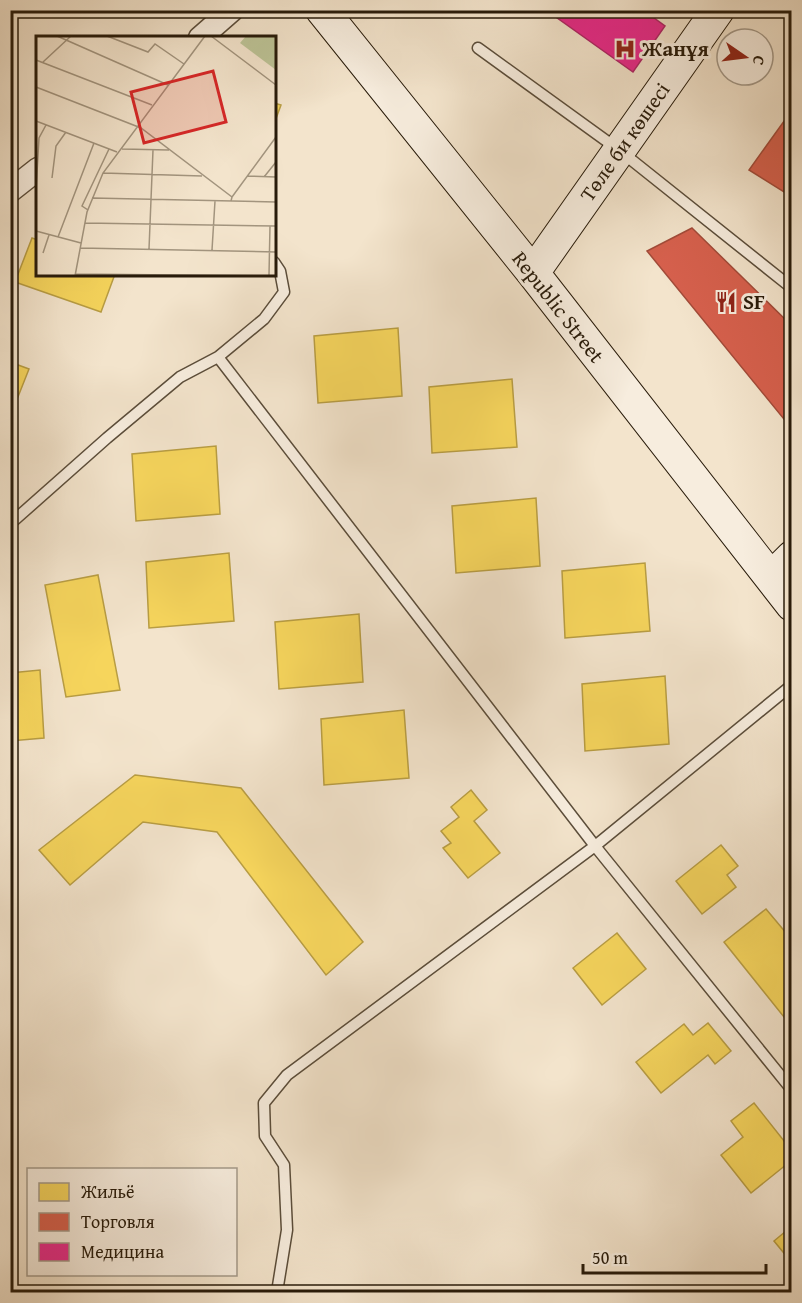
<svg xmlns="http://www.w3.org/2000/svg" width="802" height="1303" font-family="'Gentium Book Plus',serif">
<rect width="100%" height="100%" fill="#f3e4cc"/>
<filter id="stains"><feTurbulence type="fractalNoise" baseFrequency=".00333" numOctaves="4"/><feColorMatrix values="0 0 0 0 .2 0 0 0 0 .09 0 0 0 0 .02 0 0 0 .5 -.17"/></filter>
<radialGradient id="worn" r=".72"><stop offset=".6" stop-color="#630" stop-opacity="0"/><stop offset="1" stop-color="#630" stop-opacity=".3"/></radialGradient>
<path fill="#f6d55c" stroke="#b89d43" stroke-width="1.5" d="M 274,103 L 281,105 L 274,124 Z
M 32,238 L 38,240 L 38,274 L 115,274 L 101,312 L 15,282 Z
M 398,328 L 402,396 L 318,403 L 314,336 Z
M 10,362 L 29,369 L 10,417 Z
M 512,379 L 517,447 L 432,453 L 429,387 Z
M 216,446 L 220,514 L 136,521 L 132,454 Z
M 536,498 L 540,566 L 456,573 L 452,506 Z
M 229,553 L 234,621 L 149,628 L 146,562 Z
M 645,563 L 650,631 L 565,638 L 562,571 Z
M 98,575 L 120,690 L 66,697 L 45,585 Z
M 359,614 L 363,682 L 279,689 L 275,622 Z
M 40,670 L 44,738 L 10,741 L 10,673 Z
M 665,676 L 669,744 L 585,751 L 582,684 Z
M 404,710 L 409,778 L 324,785 L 321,719 Z
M 135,775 L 241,788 L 363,942 L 326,975 L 217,832 L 143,822 L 70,885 L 39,850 Z
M 471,790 L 487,810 L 474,821 L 500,853 L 468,878 L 443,848 L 451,843 L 441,831 L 459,817 L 451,807 Z
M 721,845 L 738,866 L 727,875 L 736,887 L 702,914 L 676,881 Z
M 766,909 L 792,940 L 792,1027 L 724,942 Z
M 617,933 L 646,969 L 602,1005 L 573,968 Z
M 708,1023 L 731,1051 L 715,1064 L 708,1055 L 661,1093 L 636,1062 L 684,1024 L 693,1035 Z
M 754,1103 L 792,1151 L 792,1160 L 751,1193 L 721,1155 L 743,1137 L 731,1121 Z
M 792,1226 L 792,1263 L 774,1241 Z"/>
<path fill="#d6604d" stroke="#a24b39" stroke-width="1.5" d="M 792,110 L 792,197 L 749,170 Z
M 692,228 L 792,326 L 792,429 L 647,251 Z"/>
<path fill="#e7298a" stroke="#ae2564" stroke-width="1.5" d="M 546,10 L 643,10 L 665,26 L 633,72 Z"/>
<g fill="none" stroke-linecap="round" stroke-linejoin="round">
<defs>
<path id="lane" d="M 478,48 L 619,150 L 792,288
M 218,357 L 595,846 L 792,1090
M 10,524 L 107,438 L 180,377 L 218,357 L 264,319 L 284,292 L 280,271 L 274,262
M 277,1292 L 287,1230 L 284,1165 L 265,1136 L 264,1103 L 287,1075 L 595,846 L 792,685"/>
<path id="street" d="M 200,38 L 232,10
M 10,191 L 38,169"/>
<path id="secondary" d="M 322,10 L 533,273 L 792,605
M 533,273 L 718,10
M 771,578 L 792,557"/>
</defs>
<use href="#lane" stroke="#5b4d3a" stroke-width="13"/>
<use href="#street" stroke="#5b4d3a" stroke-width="25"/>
<use href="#secondary" stroke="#281b0a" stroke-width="34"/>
<use href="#lane" stroke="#f7edde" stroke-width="10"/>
<use href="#street" stroke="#f7edde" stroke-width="22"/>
<use href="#secondary" stroke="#f7edde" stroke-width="32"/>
</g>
<defs>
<symbol id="hospital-bare" viewBox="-9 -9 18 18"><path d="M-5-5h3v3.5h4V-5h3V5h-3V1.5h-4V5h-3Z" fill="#8f2418" stroke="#f7edde" stroke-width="2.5" paint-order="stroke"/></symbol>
<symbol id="restaurant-bare" viewBox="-9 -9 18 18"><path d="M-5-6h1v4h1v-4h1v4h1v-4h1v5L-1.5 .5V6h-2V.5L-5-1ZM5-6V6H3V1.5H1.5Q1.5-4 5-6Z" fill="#8f2418" stroke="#f7edde" stroke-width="2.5" paint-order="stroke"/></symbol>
</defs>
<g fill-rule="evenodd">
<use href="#hospital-bare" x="610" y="34" width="30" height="30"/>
<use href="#restaurant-bare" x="711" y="287" width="30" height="30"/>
</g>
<g text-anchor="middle" stroke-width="6" stroke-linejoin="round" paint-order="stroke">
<g font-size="21" font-weight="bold" fill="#281b0a" stroke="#f7edde" text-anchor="start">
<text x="642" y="56">Жанұя</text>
<text x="743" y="309">SF</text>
</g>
<g font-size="21" fill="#281b0a" stroke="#f7edde">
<text transform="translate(625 142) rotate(-55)" y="7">Төле би көшесі</text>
<text transform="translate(558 307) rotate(52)" y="7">Republic Street</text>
</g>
</g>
<g transform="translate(36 36)">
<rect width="240" height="240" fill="#f3e4cc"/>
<path d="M 210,0 L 240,0 L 240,34 L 204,7 Z" fill="#bdc497"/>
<path fill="none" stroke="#a2947e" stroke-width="1.5" d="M 21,0 L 132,49M 71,0 L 112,16 L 119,8 L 148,28M 175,0 L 240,49M 0,24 L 116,69M 7,26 L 35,0M 0,51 L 105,92 L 196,161 L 195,165M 0,85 L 81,116M 86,113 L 133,114M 67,137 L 166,140M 211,140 L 240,141M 228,141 L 240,126M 16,142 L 20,110 L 30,96M 0,154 L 3,102 L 10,89M 196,161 L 240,101M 56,162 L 240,166M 52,174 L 46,170 L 73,113M 49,187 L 240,190M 0,195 L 45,207M 22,201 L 58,107M 44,212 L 240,216M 113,213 L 117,114M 176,214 L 179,165M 7,217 L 13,199M 39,238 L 240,240M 233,239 L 234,190M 39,240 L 51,176 L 67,137 L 169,0"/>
<path fill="#d62828" fill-opacity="0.15" stroke="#d62828" stroke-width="3" d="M 177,35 L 190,86 L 108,107 L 95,56 Z"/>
<rect width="240" height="240" fill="none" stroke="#281b0a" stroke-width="3"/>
</g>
<rect width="802" height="1303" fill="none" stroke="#f3e4cc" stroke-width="36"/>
<rect x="12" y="12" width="778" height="1279" fill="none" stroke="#281b0a" stroke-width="3"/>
<rect x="18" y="18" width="766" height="1267" fill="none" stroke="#281b0a" stroke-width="1.5"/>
<rect x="27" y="1168" width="210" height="108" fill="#f7edde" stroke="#a49989" stroke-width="1.5"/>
<rect x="39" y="1183" width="30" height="18" fill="#f6d55c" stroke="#a49989" stroke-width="1.5"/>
<text x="81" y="1198" font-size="18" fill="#281b0a">Жильё</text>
<rect x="39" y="1213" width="30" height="18" fill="#d6604d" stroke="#a49989" stroke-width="1.5"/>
<text x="81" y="1228" font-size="18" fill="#281b0a">Торговля</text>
<rect x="39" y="1243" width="30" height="18" fill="#e7298a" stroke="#a49989" stroke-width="1.5"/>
<text x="81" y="1258" font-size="18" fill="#281b0a">Медицина</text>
<g transform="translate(745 57) rotate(104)"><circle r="28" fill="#f7edde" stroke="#a49989" stroke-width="1.5"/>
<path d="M0-4.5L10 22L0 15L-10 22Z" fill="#8f2418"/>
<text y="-9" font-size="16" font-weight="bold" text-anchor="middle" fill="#281b0a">С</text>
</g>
<path d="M583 1264v9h183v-9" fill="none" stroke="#281b0a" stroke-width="3"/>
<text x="592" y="1264" font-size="18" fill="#281b0a" stroke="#f7edde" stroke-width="4.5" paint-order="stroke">50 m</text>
<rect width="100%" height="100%" filter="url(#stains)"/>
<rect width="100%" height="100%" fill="url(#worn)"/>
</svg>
